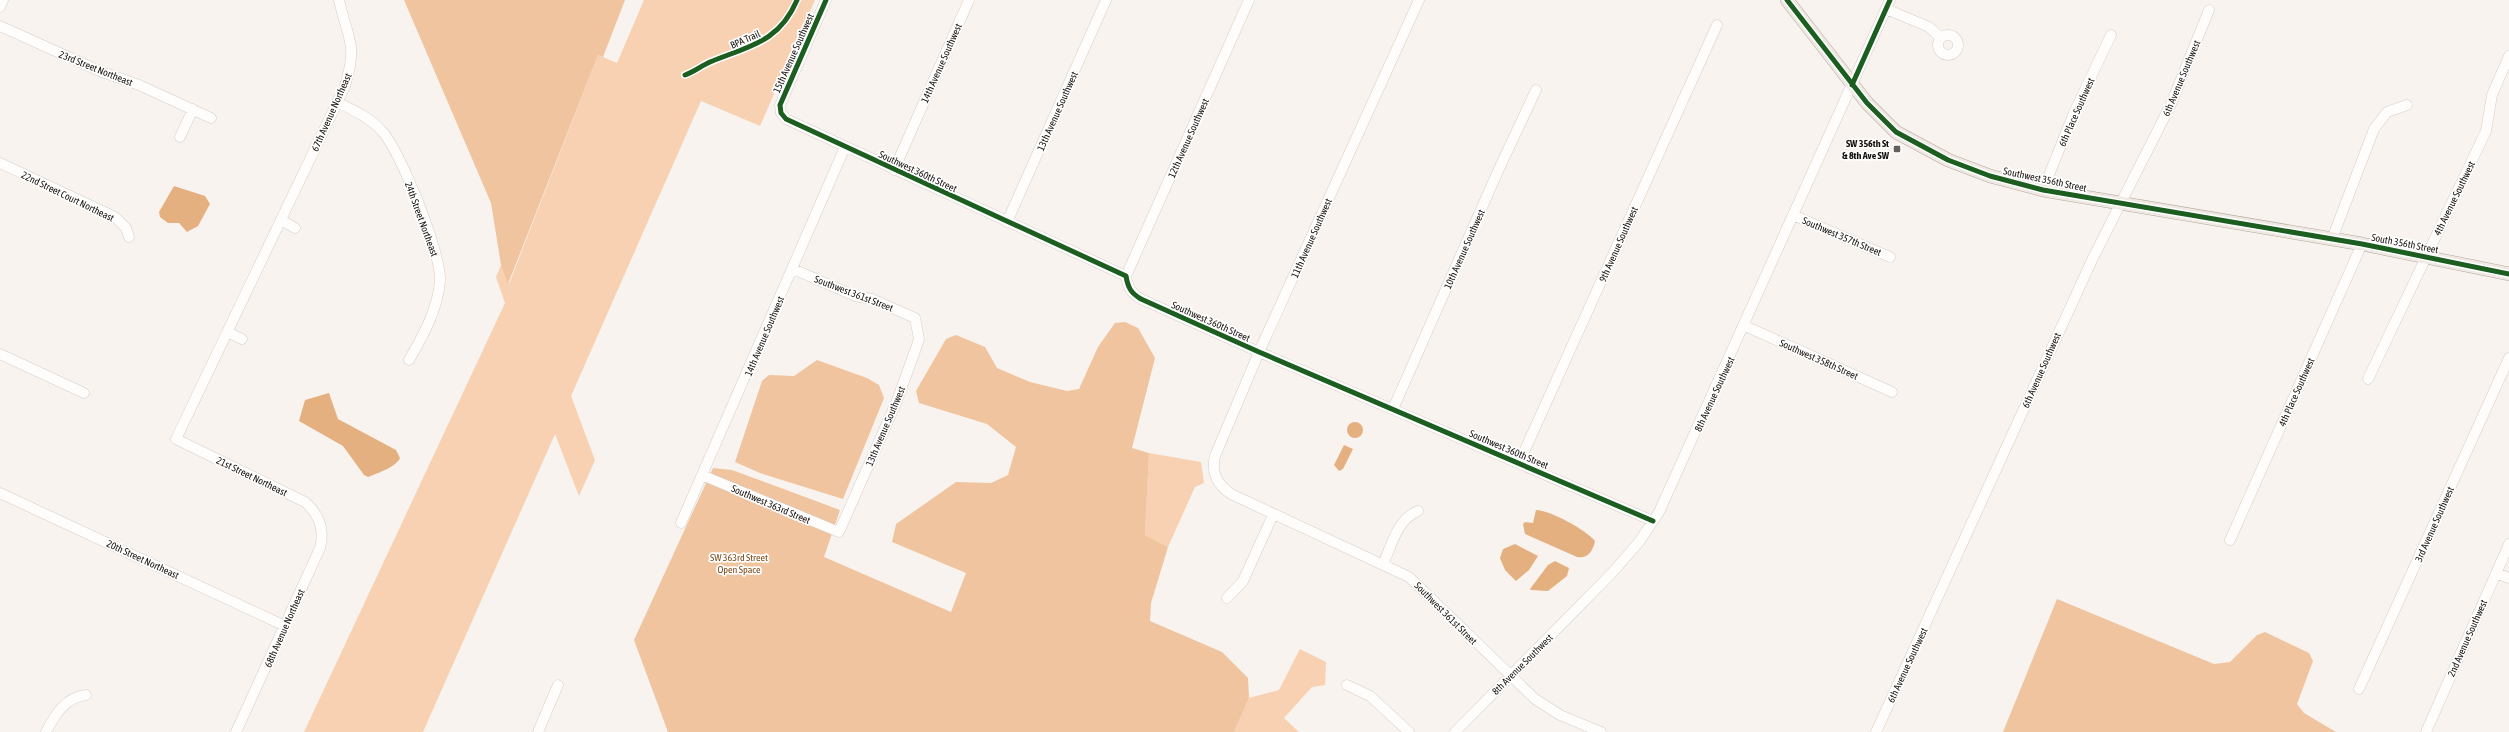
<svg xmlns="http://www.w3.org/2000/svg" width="2509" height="732" font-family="'Asap Condensed',sans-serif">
<rect width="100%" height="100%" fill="#f8f3ee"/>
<path fill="#f7d1b2" d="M 644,0 L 815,0 L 760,126 L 701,101 L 571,396 L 595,460 L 579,496 L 555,434 L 423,732 L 304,732 L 505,303 L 496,277 L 501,265 L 509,284 L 598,55 L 617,63 Z
M 1149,453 L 1201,462 L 1204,483 L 1195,487 L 1168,547 L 1145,535 Z
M 1300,649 L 1326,662 L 1325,685 L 1312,687 L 1284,718 L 1299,732 L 1234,732 L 1249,698 L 1279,690 Z"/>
<path fill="#f0c49e" d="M 404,0 L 625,0 L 603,57 L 598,55 L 508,284 L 501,265 L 491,203 Z
M 1125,322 L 1138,328 L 1155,358 L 1132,448 L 1149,453 L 1145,535 L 1168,547 L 1151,603 L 1150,621 L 1222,652 L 1248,678 L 1249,698 L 1234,732 L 668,732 L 634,640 L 713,468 L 732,470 L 840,510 L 824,557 L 951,612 L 966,573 L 892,542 L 896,524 L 956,482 L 991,483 L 1008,475 L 1016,447 L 987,424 L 919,403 L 916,391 L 946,339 L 956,335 L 985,347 L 997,368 L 1030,382 L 1067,391 L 1079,389 L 1098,347 L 1115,323 Z
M 817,360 L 867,378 L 879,385 L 884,398 L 843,499 L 760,473 L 735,462 L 762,381 L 769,375 L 794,376 Z
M 2057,599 L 2214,664 L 2230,662 L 2257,635 L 2265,632 L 2309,653 L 2313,661 L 2297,704 L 2304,713 L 2336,732 L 2003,732 Z"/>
<path fill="#e5b080" d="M 174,186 L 205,196 L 210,204 L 198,226 L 187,232 L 179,223 L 168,223 L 160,217 L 159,212 Z
M 329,393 L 338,419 L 396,450 L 400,458 C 396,467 378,473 368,477 L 364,475 L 343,446 L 299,421 L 305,400 Z
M1347 430a8 8 0 1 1 16 0a8 8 0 1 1-16 0Z
M 1344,445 L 1353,449 L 1343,469 L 1339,471 L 1334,465 Z
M 1536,510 C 1550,510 1586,530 1595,541 C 1593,551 1588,559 1577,557 L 1525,534 L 1523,524 L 1525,522 L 1533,523 Z
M 1515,544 L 1538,556 L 1529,570 L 1516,581 L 1505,570 L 1500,558 L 1503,549 Z
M 1555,561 L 1569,568 L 1567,576 L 1548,591 L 1531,590 L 1530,589 L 1548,565 Z"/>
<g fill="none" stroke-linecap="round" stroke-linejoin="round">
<defs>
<path id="minor" d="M 826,0 L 780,105 L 781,113 L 786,119 L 1126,276 C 1128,288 1131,293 1141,299 L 1259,352 L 1653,521
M 1419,0 L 1259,352 L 1215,456 C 1211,473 1217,484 1231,494 L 1409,577 L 1535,699 L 1560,715 L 1601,732
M 0,7 L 3,0
M 1886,9 L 1929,27 L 1941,38
M 0,26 L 102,72 L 139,85 L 211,118
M1938 45a10 10 0 1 1 20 0a10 10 0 1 1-20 0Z
M 337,102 C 353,110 369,117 381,130 C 400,149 442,255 440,281 C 438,309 423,336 409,360
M 180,137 L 193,109
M 0,163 L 115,217 L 126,228 L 129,237
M 894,170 L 969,0
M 2043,190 L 2073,115 L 2111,35
M 1793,215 L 1890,257
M 281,220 L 295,228
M 1007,222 L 1106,0
M 2332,239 L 2374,129 L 2387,112 L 2407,105
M 1126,276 L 1249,0
M 1745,326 L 1892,392
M 227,332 L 242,339
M 0,354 L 84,393
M 2368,379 L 2486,131 L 2492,95 L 2509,56
M 1393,409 L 1498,171 L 1536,90
M 1519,463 L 1717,25
M 704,476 L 839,532 L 896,403 L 915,351 L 919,339 L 915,318 L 872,299 L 855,296 L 793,269
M 0,493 L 285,626
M 681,523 L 845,147
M 2230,540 L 2362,244
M 1383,564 C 1392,545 1397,519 1418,511
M 2496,573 L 2509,578
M 1227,598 L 1243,581 L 1273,515
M 1347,685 L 1370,696 L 1409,732
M 2359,689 L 2509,358
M 46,732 C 55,715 65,697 86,695
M 236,732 L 320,548 C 325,529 319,514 305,502 L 176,439 L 345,86 C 358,42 348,41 339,0
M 538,732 L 558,685
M 1455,732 L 1611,574 L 1639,542 L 1659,512 L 1890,0
M 1876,732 L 2092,260 L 2171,104 L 2209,10
M 2426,732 L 2509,544"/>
<path id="major" d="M 1787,0 L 1867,103 L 1896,132 L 1948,160 L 1990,176 L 2043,190 L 2362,244 L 2509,274"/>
</defs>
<use href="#minor" stroke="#d4cec9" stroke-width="11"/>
<use href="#major" stroke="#b5a89d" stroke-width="14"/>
<use href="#minor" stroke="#fefdfc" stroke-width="10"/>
<use href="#major" stroke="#efe9e3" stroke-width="13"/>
<defs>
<path id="cycleway" d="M 826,0 L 780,105 L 781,113 L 786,119 L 1126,276 C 1128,288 1131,293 1141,299 L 1259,352 L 1653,521
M 1787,0 L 1867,103 L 1896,132 L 1948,160 L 1990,176 L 2043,190 L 2362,244 L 2509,274
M 685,75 C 694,72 701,66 710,62 C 748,46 779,43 797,0
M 1852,85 L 1890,0"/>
</defs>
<use href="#cycleway" stroke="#fff" stroke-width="8"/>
<use href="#cycleway" stroke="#1b5e20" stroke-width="5"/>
</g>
<rect fill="#66605c" stroke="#fff" stroke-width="1.5" x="1893" y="145" width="8" height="8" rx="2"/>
<g text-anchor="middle" stroke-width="3.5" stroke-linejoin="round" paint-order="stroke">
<g font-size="10" fill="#17110d" stroke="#fff">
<text transform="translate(745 39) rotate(-24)" y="4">BPA Trail</text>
<text transform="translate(793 53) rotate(-66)" y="4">15th Avenue Southwest</text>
<text transform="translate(941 63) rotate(-66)" y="4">14th Avenue Southwest</text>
<text transform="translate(96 68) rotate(22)" y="4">23rd Street Northeast</text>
<text transform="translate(2181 78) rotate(-67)" y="4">6th Avenue Southwest</text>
<text transform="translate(1057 111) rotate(-66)" y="4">13th Avenue Southwest</text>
<text transform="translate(331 112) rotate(-66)" y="4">67th Avenue Northeast</text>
<text transform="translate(2076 112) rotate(-66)" y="4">6th Place Southwest</text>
<text transform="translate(1188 138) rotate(-66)" y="4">12th Avenue Southwest</text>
<text transform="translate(918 171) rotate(25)" y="4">Southwest 360th Street</text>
<text transform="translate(2045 179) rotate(12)" y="4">Southwest 356th Street</text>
<text transform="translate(68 196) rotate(26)" y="4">22nd Street Court Northeast</text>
<text transform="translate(2454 198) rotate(-64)" y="4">4th Avenue Southwest</text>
<text transform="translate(422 219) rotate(70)" y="4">24th Street Northeast</text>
<text transform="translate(1842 236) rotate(23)" y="4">Southwest 357th Street</text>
<text transform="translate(1311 238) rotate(-66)" y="4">11th Avenue Southwest</text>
<text transform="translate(2405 243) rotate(11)" y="4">South 356th Street</text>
<text transform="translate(1618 244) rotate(-66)" y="4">9th Avenue Southwest</text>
<text transform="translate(1464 249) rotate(-66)" y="4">10th Avenue Southwest</text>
<text transform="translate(854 293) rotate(21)" y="4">Southwest 361st Street</text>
<text transform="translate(1211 321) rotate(24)" y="4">Southwest 360th Street</text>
<text transform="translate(764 336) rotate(-67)" y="4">14th Avenue Southwest</text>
<text transform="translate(1819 359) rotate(24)" y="4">Southwest 358th Street</text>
<text transform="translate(2041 370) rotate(-66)" y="4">6th Avenue Southwest</text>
<text transform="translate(2296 392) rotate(-66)" y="4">4th Place Southwest</text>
<text transform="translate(1714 394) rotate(-65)" y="4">8th Avenue Southwest</text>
<text transform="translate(885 426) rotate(-67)" y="4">13th Avenue Southwest</text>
<text transform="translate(1509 449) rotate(23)" y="4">Southwest 360th Street</text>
<text transform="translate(252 476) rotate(26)" y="4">21st Street Northeast</text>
<text transform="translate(771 504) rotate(23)" y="4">Southwest 363rd Street</text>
<text transform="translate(2434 524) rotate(-66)" y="4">3rd Avenue Southwest</text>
<text transform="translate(143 559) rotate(25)" y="4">20th Street Northeast</text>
<text transform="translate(1446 613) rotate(45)" y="4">Southwest 361st Street</text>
<text transform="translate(284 628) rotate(-66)" y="4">68th Avenue Northeast</text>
<text transform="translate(2467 638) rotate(-66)" y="4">2nd Avenue Southwest</text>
<text transform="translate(1522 664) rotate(-45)" y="4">8th Avenue Southwest</text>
<text transform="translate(1907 665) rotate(-65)" y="4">6th Avenue Southwest</text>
</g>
<g font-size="10" font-weight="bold" fill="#17110d" stroke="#fff" text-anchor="end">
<text x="1889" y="147">SW 356th St<tspan x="1889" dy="12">&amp; 8th Ave SW</tspan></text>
</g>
<g font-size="10" fill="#7a4918" stroke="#fff">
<text x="739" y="561">SW 363rd Street<tspan x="739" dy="12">Open Space</tspan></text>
</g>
</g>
</svg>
